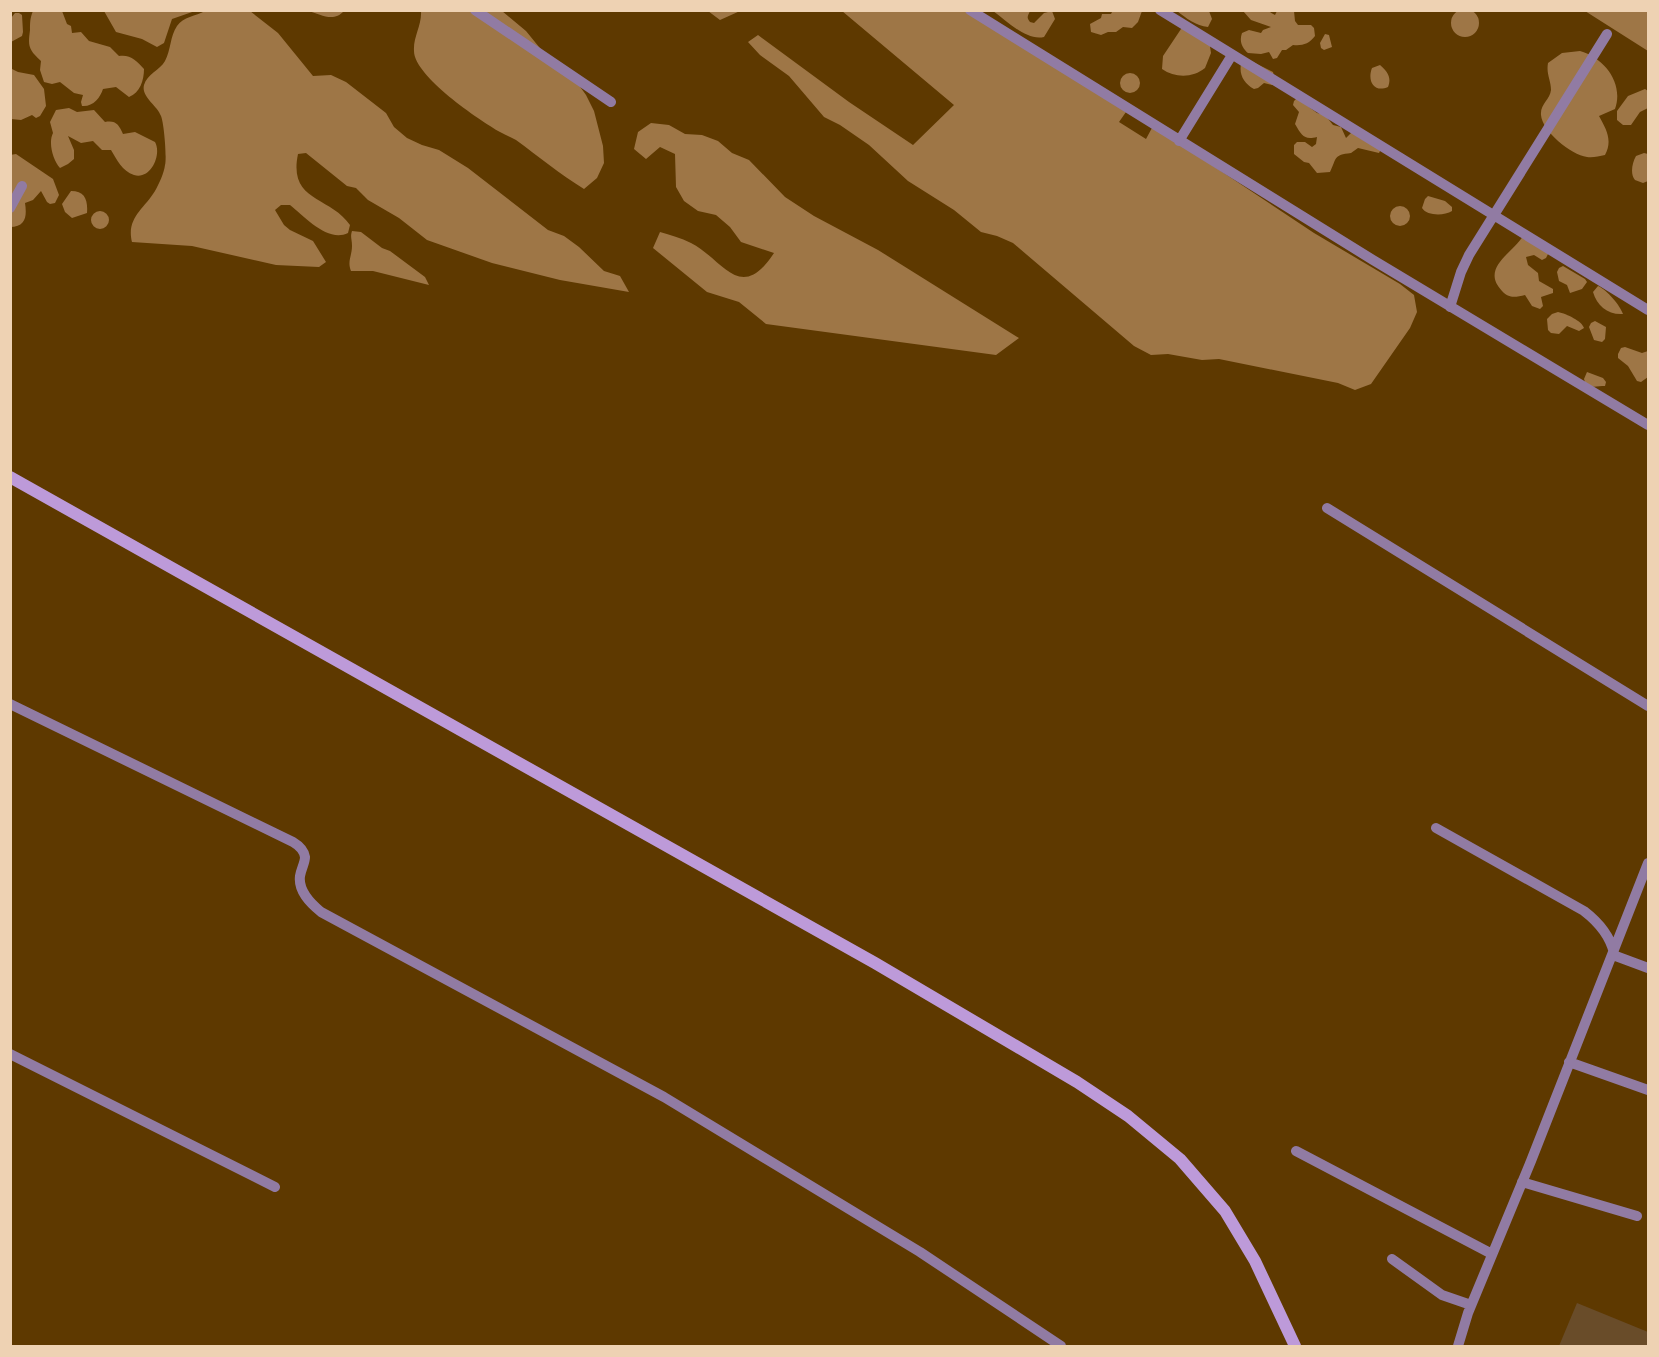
<svg xmlns="http://www.w3.org/2000/svg" width="1659" height="1357" font-family="'Fira Sans Condensed',sans-serif">
<rect width="100%" height="100%" fill="#5e3900"/>
<path fill="#694c29" d="M 1577,1303 L 1648,1332 L 1648,1346 L 1559,1346 Z"/>
<path fill="#9e7646" d="M1451 23a14 14 0 1 1 28 0a14 14 0 1 1-28 0Z
M 1113,10 L 1142,11 L 1138,22 L 1132,28 L 1123,27 L 1116,32 L 1108,32 L 1101,35 L 1091,32 L 1090,24 L 1101,18 L 1102,14 L 1111,14 Z
M 33,11 L 62,11 L 67,24 L 71,26 L 72,33 L 81,32 L 89,41 L 110,47 L 119,56 C 130,54 137,61 144,69 C 144,80 140,93 129,97 L 116,87 L 103,89 C 100,98 93,107 82,106 L 81,102 L 83,95 L 74,93 L 60,82 L 52,84 L 44,82 L 40,70 L 41,61 C 28,49 28,46 30,30 C 30,23 30,18 33,11 Z
M 104,11 L 195,11 L 172,19 L 164,43 L 157,47 L 142,39 L 116,32 Z
M 205,11 L 250,11 L 278,33 L 313,76 L 331,75 L 346,82 L 386,113 L 394,127 L 407,138 L 422,145 L 439,150 L 468,168 L 548,230 L 564,236 L 579,247 L 604,271 L 620,276 L 629,292 L 560,280 L 492,263 L 427,240 L 399,218 L 368,200 L 356,188 L 347,186 L 306,153 L 298,154 C 288,202 330,196 350,225 L 348,233 C 328,243 305,217 290,205 L 281,205 L 275,210 L 284,225 L 290,230 L 313,241 L 326,262 L 319,267 L 276,265 L 192,246 L 132,242 C 126,218 144,209 155,191 C 159,184 164,173 165,165 C 167,158 164,123 161,116 C 157,105 141,97 144,85 C 147,74 160,70 165,61 C 171,50 170,36 177,26 C 183,17 196,16 205,11 Z
M 308,11 L 344,11 C 333,23 321,14 308,11 Z
M 421,11 L 502,11 L 526,31 L 548,58 L 576,81 L 586,95 L 594,111 L 603,146 L 604,163 L 597,178 L 584,189 C 560,174 539,157 516,140 C 511,137 505,135 500,132 C 479,120 414,76 414,51 C 413,37 422,25 421,11 Z
M 708,11 L 740,11 L 720,20 Z
M 842,11 L 972,11 L 1126,112 L 1119,122 L 1146,139 L 1153,126 L 1314,233 L 1400,284 L 1414,295 L 1417,312 L 1410,328 L 1371,384 L 1355,390 L 1338,383 L 1219,359 L 1202,360 L 1168,354 L 1151,355 L 1134,346 L 1013,243 L 997,236 L 981,232 L 954,210 L 908,181 L 869,145 L 840,125 L 824,117 L 789,76 L 760,55 L 748,42 L 758,35 L 849,102 L 913,145 L 954,105 Z
M 993,11 L 1030,11 C 1028,16 1026,17 1030,22 L 1034,23 L 1044,13 L 1052,11 L 1055,19 L 1044,37 C 1026,41 1007,21 993,11 Z
M 1177,11 L 1209,11 L 1212,19 L 1208,27 C 1196,26 1186,18 1177,11 Z
M 1243,11 L 1268,11 L 1275,15 L 1277,11 L 1294,11 L 1295,21 L 1298,25 L 1311,25 L 1314,28 L 1315,36 C 1309,44 1302,46 1293,45 L 1286,50 L 1282,50 L 1277,58 L 1273,59 L 1269,52 L 1261,54 L 1248,53 C 1242,48 1239,41 1242,33 L 1249,30 L 1261,33 L 1263,30 L 1271,27 L 1251,20 Z
M 1585,11 L 1648,11 L 1648,51 Z
M 15,13 L 19,13 L 22,15 L 23,32 L 22,36 L 11,42 L 11,18 Z
M 1183,26 L 1209,40 L 1211,53 L 1205,68 C 1193,78 1175,78 1162,69 L 1163,56 Z
M 1325,34 L 1329,35 L 1332,47 L 1324,50 L 1321,48 L 1320,43 Z
M 1580,51 C 1605,58 1624,84 1615,109 L 1599,116 C 1606,129 1613,140 1605,155 C 1599,156 1593,158 1587,157 C 1571,155 1542,131 1541,115 C 1540,104 1550,100 1551,90 C 1551,80 1546,74 1548,63 L 1562,53 Z
M 1249,60 L 1273,72 L 1276,84 L 1272,85 L 1264,83 L 1258,88 L 1254,89 C 1244,83 1239,75 1241,64 Z
M 1380,65 C 1387,71 1392,77 1388,87 C 1374,93 1367,81 1372,68 Z
M 10,68 L 18,72 L 34,75 L 44,89 L 46,106 L 40,116 L 36,118 L 32,115 L 21,120 L 11,119 Z
M1120 83a10 10 0 1 1 20 0a10 10 0 1 1-20 0Z
M 1645,89 L 1648,91 L 1648,108 L 1640,112 L 1631,125 L 1623,125 L 1617,120 L 1617,111 L 1628,96 Z
M 1297,98 L 1317,113 L 1325,115 L 1333,125 L 1341,127 L 1346,138 L 1352,132 L 1381,149 L 1379,153 L 1358,148 L 1351,153 C 1333,155 1337,158 1330,172 L 1317,173 L 1309,163 L 1304,162 L 1294,154 L 1294,145 L 1297,142 L 1305,142 L 1312,147 L 1316,144 L 1317,137 C 1304,140 1302,136 1295,124 L 1299,112 L 1293,105 L 1294,101 Z
M 69,108 L 77,112 L 94,110 L 105,122 C 116,120 119,125 123,134 L 135,132 L 155,142 C 162,154 151,180 134,175 C 122,171 117,160 111,150 L 102,150 L 93,141 L 81,143 L 68,136 L 74,150 L 74,159 L 68,164 L 60,168 C 53,160 48,143 53,133 L 50,122 L 56,110 Z
M 651,123 L 669,125 L 685,134 L 702,135 L 718,141 L 732,153 L 749,160 L 785,197 L 814,216 L 878,250 L 1019,338 L 996,355 L 766,324 L 739,302 L 707,292 L 653,248 L 660,232 C 670,235 681,238 691,243 C 723,259 740,305 774,253 L 741,242 L 730,227 L 716,215 L 698,211 L 684,201 L 676,187 L 675,154 L 660,147 L 646,159 L 634,149 L 638,132 Z
M 1644,153 L 1648,154 L 1648,181 L 1643,183 L 1635,180 C 1630,174 1632,163 1636,156 Z
M 16,154 L 53,179 L 59,195 L 55,203 L 50,204 L 47,202 L 41,191 L 33,200 L 25,203 C 27,216 26,227 10,227 L 10,155 Z
M 71,191 C 85,191 88,200 87,213 L 72,218 L 65,212 L 62,204 Z
M 1428,196 L 1445,201 L 1452,207 L 1452,211 C 1444,216 1427,216 1422,208 L 1425,199 Z
M1390 216a10 10 0 1 1 20 0a10 10 0 1 1-20 0Z
M91 220a9 9 0 1 1 18 0a9 9 0 1 1-18 0Z
M 352,231 L 361,232 L 382,248 L 390,251 L 425,277 L 429,285 L 373,271 L 351,271 C 347,261 352,256 352,246 C 352,239 350,237 352,231 Z
M 1523,236 L 1550,250 L 1546,258 L 1542,260 L 1534,255 L 1526,257 L 1528,265 L 1538,273 L 1539,281 L 1553,289 L 1553,293 L 1541,297 L 1543,306 L 1540,309 L 1532,306 L 1525,295 C 1516,297 1509,299 1502,291 C 1480,268 1513,253 1523,236 Z
M 1563,266 L 1585,279 L 1587,282 L 1582,289 L 1570,293 L 1567,285 L 1559,281 L 1557,272 L 1559,268 Z
M 1598,286 C 1607,290 1620,305 1623,314 C 1608,315 1597,306 1593,292 Z
M 1558,312 C 1567,314 1582,321 1584,328 L 1579,331 L 1567,326 L 1559,334 L 1551,333 L 1548,330 L 1547,319 L 1552,314 Z
M 1595,321 L 1606,327 L 1605,339 L 1602,342 L 1594,340 L 1589,327 L 1591,323 Z
M 1625,347 L 1642,353 L 1648,351 L 1648,377 L 1641,382 L 1637,381 L 1628,366 L 1618,358 L 1618,354 L 1621,348 Z
M 1587,372 L 1603,378 L 1606,382 L 1605,386 C 1596,386 1587,390 1584,379 Z"/>
<g fill="none" stroke-linecap="round" stroke-linejoin="round">
<path stroke="#917ba3" stroke-width="10" d="M 475,10 L 611,102
M 970,10 L 1373,260 L 1648,425
M 1160,10 L 1648,310
M 1179,141 L 1232,55
M 10,208 L 22,186
M 1450,307 L 1461,272 L 1469,255 L 1607,34
M 1327,508 L 1648,706
M 10,704 L 293,842 C 298,845 304,850 305,857 C 305,863 301,869 300,876 C 298,891 310,903 321,912 L 664,1097 L 920,1252 L 1061,1346
M 1436,828 L 1584,911 C 1597,921 1610,936 1614,953
M 1613,955 L 1648,968
M 10,1054 L 275,1187
M 1569,1062 L 1648,1090
M 1296,1151 L 1492,1254
M 1522,1182 L 1637,1216
M 1392,1259 L 1442,1295 L 1471,1305
M 1458,1346 L 1468,1313 L 1531,1161 L 1648,863"/>
<path stroke="#bd9ad9" stroke-width="12" d="M 10,477 L 875,963 L 1077,1082 L 1128,1116 L 1180,1159 L 1225,1211 L 1255,1261 L 1295,1346"/>
</g>
<rect width="1659" height="1357" fill="none" stroke="#eed2b3" stroke-width="24"/>
</svg>
